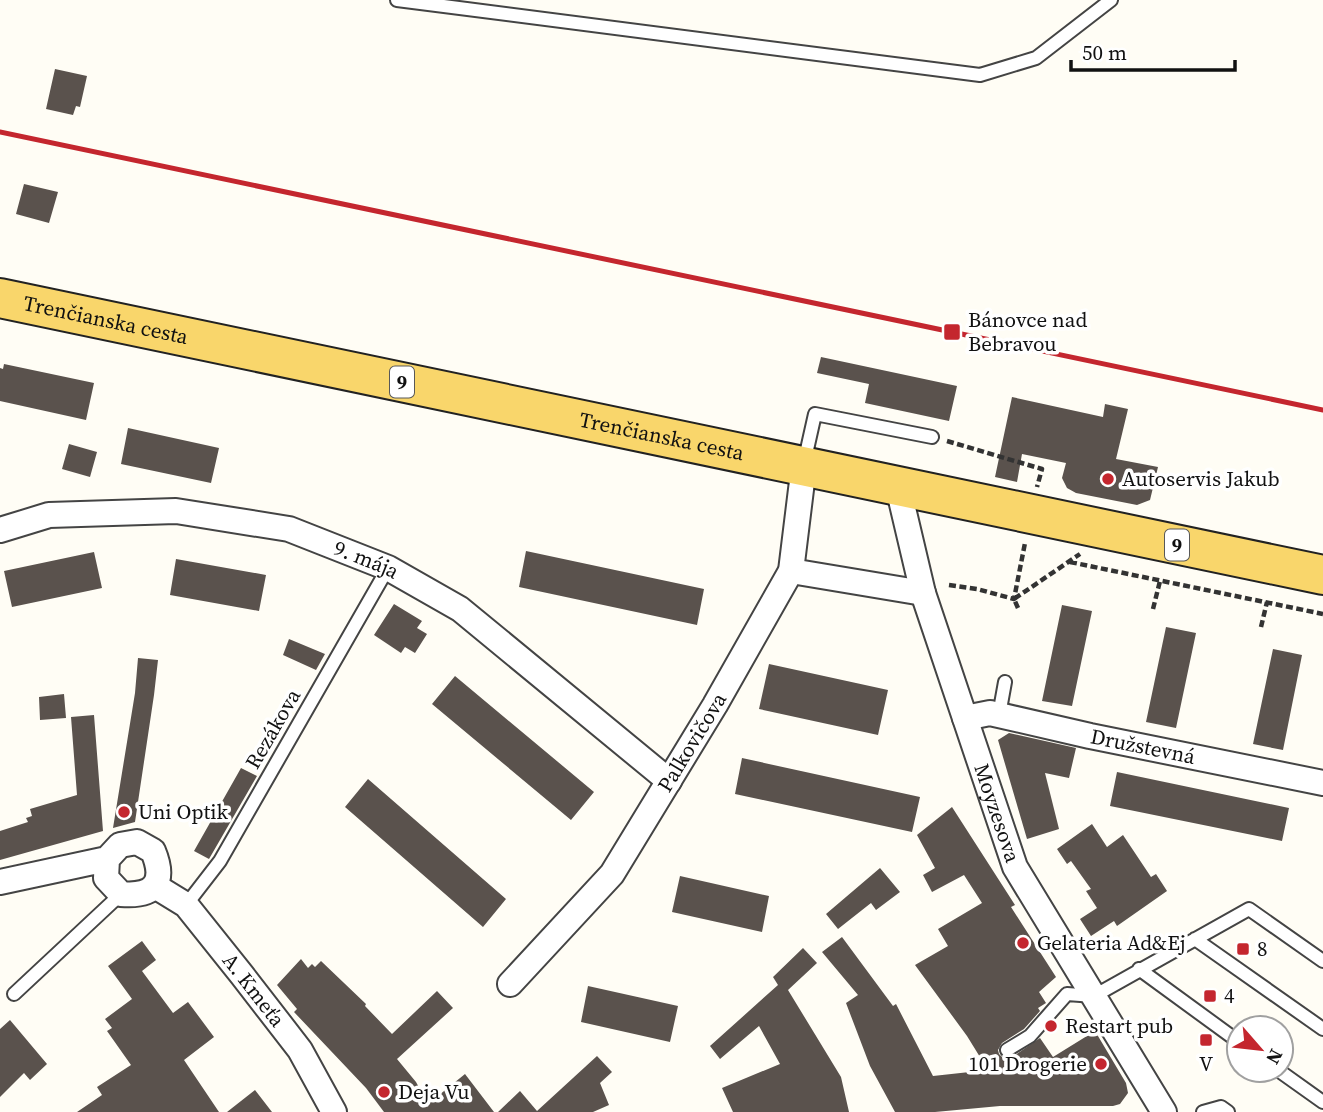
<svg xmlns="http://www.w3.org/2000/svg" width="1323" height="1112" font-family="'Source Serif 4',serif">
<rect width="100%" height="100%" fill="#fffdf5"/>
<path fill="#5a524d" d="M 55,69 L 87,76 L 80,107 L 76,106 L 73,115 L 46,109 Z
M 24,184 L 58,192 L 49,223 L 16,214 Z
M 821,357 L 957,386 L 949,421 L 865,403 L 869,384 L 817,373 Z
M 4,364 L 94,383 L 86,420 L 0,401 L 0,368 L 3,369 Z
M 1012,397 L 1103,417 L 1105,404 L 1128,409 L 1116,459 L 1158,467 L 1150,500 L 1137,505 L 1076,493 L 1067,488 L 1062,478 L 1066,463 L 1022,454 L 1017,482 L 995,477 Z
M 128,428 L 219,448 L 211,483 L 121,464 Z
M 69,444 L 97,452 L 90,477 L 62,469 Z
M 526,551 L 704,589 L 697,625 L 519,587 Z
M 94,552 L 102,588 L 12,607 L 4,571 Z
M 176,559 L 266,575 L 259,611 L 170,595 Z
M 394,604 L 422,621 L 417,628 L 427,634 L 415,653 L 405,647 L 401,653 L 374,635 Z
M 1062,605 L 1092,611 L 1072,706 L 1042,701 Z
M 1166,627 L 1196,633 L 1176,728 L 1146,722 Z
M 289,639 L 325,654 L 316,670 L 283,655 Z
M 1273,649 L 1302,655 L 1283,750 L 1253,744 Z
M 138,658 L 158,660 L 154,695 L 135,822 L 113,828 L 135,693 Z
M 769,664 L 888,690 L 878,735 L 759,709 Z
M 455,676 L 594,792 L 571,820 L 432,704 Z
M 64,694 L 66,718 L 40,720 L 39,697 Z
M 94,715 L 103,831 L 0,860 L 0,831 L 28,822 L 26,818 L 32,816 L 30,809 L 77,795 L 71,717 Z
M 1009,733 L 1076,748 L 1069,778 L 1045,773 L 1059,829 L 1027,839 L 998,740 Z
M 742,758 L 920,797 L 912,832 L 735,794 Z
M 241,768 L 257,776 L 209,859 L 194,851 Z
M 1117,772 L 1289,808 L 1282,841 L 1110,806 Z
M 368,779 L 506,899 L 483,927 L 345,807 Z
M 952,807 L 1015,905 L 1011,907 L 1056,977 L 1039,992 L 1046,1003 L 1038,1008 L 1040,1011 L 1024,1029 L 1002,1043 L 998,1050 L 999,1054 L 1003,1058 L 1011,1058 L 1040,1038 L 1053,1057 L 1095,1031 L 1126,1083 L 1128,1093 L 1120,1104 L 1113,1106 L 1000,1106 L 935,1112 L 895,1112 L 870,1066 L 846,1003 L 858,995 L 822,952 L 842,937 L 893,1006 L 896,1004 L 933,1076 L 988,1070 L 967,1036 L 915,965 L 948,946 L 938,929 L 982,903 L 964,875 L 932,892 L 923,875 L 935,868 L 917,835 Z
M 1092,824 L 1107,847 L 1123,835 L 1151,877 L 1156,874 L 1167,891 L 1117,926 L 1114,921 L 1091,936 L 1080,919 L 1097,908 L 1086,891 L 1091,889 L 1071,861 L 1067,864 L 1057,849 Z
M 880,868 L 900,892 L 876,910 L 871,903 L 838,929 L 826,914 Z
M 680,876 L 769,896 L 762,932 L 672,912 Z
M 142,941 L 156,960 L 142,971 L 173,1013 L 188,1002 L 214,1037 L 184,1060 L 219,1112 L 77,1112 L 102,1095 L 97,1087 L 131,1065 L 107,1031 L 112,1028 L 105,1019 L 132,999 L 108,966 Z
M 803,948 L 817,963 L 788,990 L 841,1077 L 849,1112 L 733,1112 L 722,1088 L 780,1064 L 759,1026 L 720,1059 L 710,1046 L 778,985 L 773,977 Z
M 301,959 L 308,968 L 312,964 L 315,967 L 321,961 L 366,1004 L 365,1006 L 392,1034 L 437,991 L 453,1008 L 397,1059 L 416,1082 L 428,1104 L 465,1074 L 494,1112 L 384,1112 L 366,1088 L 294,1012 L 297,1009 L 277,985 Z
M 588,986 L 678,1006 L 670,1042 L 581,1022 Z
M 10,1020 L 47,1064 L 30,1080 L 24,1073 L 0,1097 L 0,1029 Z
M 597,1056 L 612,1072 L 600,1083 L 609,1105 L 593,1112 L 498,1112 L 520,1091 L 537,1111 Z
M 255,1090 L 272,1112 L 227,1112 Z"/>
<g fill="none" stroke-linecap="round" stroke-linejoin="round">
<defs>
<path id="service" d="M 397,0 L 980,75 L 1036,58 L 1111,0
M 804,463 L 815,414 L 932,437
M 999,715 L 1005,682
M 186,905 L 220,861 L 388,568
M 1195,939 L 1323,1029
M 1139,969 L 1239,1042
M 14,994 L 121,894
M 1007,1050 L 1030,1036 L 1067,994 L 1094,996 L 1249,909 L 1323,961
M 1278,1070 L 1323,1102
M 1203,1112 L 1221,1107 L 1228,1112"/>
<g id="minor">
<path id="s1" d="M 898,487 L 923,593 L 1015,867 L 1164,1112"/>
<path id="s2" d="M 0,530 L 49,515 L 176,511 L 289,529 L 388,568 L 460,609 L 669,781"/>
<path d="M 791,571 L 923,593"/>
<path id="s3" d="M 965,718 L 990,713 L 1090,736 L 1323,783"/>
<path d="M 0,882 L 107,859 L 120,845 L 137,842 L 153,851 C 166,882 155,897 121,894 L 106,878 L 107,859"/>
<path id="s4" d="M 155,886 L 186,905 L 242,975 L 300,1050 L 334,1112"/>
<path id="s5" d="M 510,984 L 612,874 L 715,705 L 791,571 L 804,465"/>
</g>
<g id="primary">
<path id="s6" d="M 0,298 L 1323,575"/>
</g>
</defs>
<use href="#service" stroke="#444" stroke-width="16"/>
<use href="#minor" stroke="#444" stroke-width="28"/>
<use href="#primary" stroke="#222" stroke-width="42"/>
<path stroke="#333" stroke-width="4.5" stroke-dasharray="7 3.5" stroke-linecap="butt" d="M 947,441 L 1042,469 L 1037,487
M 1070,562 L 1323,614
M 949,585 L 977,589 L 1014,599 L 1025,543
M 1018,608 L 1014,599 L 1080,554
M 1153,609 L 1160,581
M 1261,627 L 1267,602"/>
<use href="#service" stroke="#fff" stroke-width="12"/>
<use href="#minor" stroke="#fff" stroke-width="24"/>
<use href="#primary" stroke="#f9d66b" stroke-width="38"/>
<path stroke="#c4262e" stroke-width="5" d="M 0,132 L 1323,410"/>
</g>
<g fill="#c4262e" stroke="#fff" stroke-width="2.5">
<rect x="943" y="323" width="18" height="18" rx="3.5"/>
<circle cx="1108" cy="479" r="7"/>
<circle cx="124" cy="812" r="7"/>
<circle cx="1023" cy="943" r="7"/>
<rect x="1236" y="942" width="14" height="14" rx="3.5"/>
<rect x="1203" y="989" width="14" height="14" rx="3.5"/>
<circle cx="1051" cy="1026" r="7"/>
<rect x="1199" y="1033" width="14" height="14" rx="3.5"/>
<circle cx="1101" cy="1064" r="7"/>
<circle cx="384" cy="1092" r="7"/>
</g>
<g text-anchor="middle" stroke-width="7" stroke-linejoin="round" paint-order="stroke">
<g fill="#fff" stroke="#585858" stroke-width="2">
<rect x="390" y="366.5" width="24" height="31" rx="5"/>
<rect x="1165" y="529.5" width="24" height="31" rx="5"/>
</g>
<g font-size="19" font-weight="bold" fill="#111">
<text x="402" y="389">9</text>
<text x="1177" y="552">9</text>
</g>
<g font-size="21" fill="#111" stroke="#fff" text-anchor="start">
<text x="968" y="327">Bánovce nad<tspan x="968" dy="24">Bebravou</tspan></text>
<text x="1122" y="486">Autoservis Jakub</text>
<text x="138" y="819">Uni Optik</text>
<text x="1037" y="950">Gelateria Ad&amp;Ej</text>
<text x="1257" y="956">8</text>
<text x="1224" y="1003">4</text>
<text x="1065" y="1033">Restart pub</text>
<text x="1087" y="1071" text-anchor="end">101 Drogerie</text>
<text x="1206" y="1071" text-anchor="middle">V</text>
<text x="398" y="1099">Deja Vu</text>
</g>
<g font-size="21" fill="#111" stroke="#fff">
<text dy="7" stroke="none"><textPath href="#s6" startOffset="108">Trenčianska cesta</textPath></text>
<text dy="7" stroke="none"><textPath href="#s6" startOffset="676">Trenčianska cesta</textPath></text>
<text dy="7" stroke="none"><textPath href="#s2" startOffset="376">9. mája</textPath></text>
<text transform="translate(273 729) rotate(-60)" y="7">Rezákova</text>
<text dy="7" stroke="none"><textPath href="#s5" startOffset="304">Palkovičova</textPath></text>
<text dy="7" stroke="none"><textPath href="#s3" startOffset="182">Družstevná</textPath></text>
<text dy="7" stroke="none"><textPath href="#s1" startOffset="341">Moyzesova</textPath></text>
<text dy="7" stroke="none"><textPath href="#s4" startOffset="145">A. Kmeťa</textPath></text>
</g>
</g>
<g transform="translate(1260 1049) rotate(118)"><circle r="33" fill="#ffffff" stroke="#a0a0a0" stroke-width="2"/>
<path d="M0-5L12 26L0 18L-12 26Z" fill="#c4262e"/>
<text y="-10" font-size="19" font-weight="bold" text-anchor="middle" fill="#111111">N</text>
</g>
<path d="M1071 60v10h164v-10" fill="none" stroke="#111111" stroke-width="3.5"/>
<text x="1082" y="60" font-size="21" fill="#111111" stroke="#ffffff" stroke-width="5" paint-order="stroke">50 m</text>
</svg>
